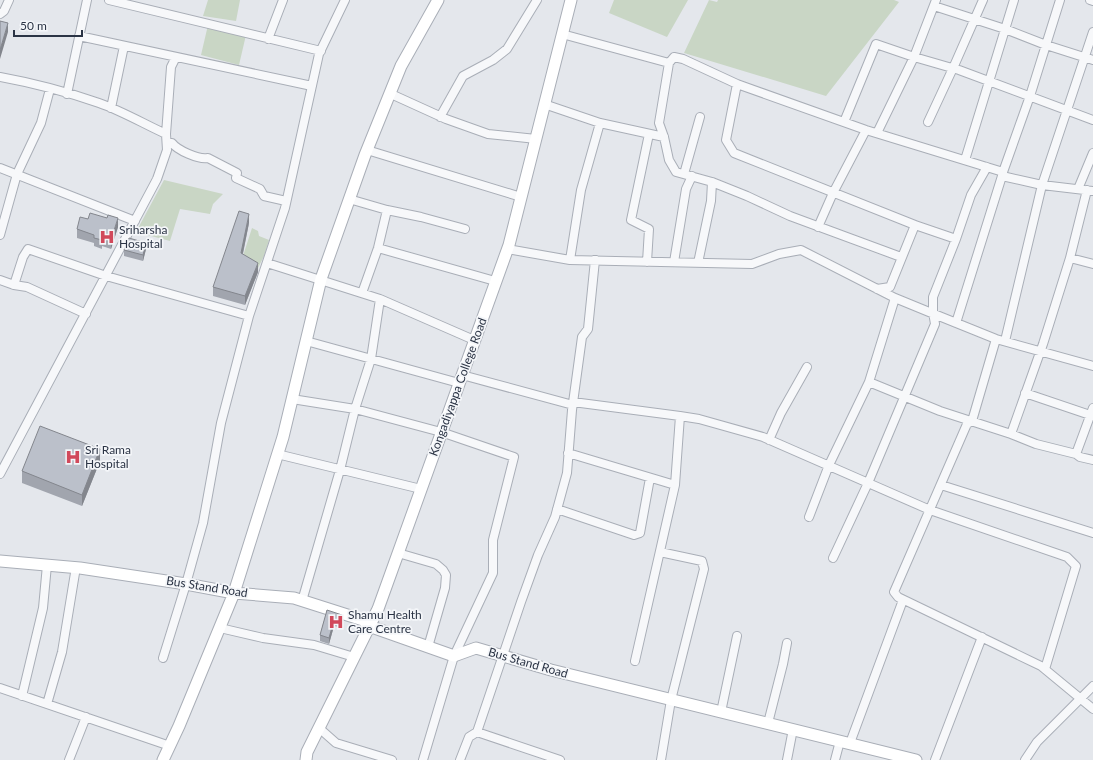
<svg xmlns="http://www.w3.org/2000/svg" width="1093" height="760" font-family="Lato,sans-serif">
<rect width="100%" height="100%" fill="#e4e7ec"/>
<path fill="#c9d6c5" d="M 208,0 L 240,0 L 236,21 L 203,16 Z
M 614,0 L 688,0 L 667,37 L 609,13 Z
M 709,0 L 717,2 L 718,0 L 894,0 L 899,2 L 826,96 L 684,53 Z
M 208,25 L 246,35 L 239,65 L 201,55 Z
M 164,180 L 223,194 L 213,204 L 210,214 L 180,209 L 170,241 L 136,232 Z
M 252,228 L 258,231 L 259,236 L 269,240 L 264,256 L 258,268 L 241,262 Z"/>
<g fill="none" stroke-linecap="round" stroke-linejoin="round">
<defs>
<path id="street" d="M 109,0 L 321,51
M 1090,0 L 1093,1
M 934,6 L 1005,29 L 1046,45 L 1093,60
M 0,14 L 4,11 L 9,0
M 562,34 L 669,63
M 79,36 L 312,86
M 268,39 L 283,0
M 0,77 C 33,83 67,92 99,103 C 122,111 144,124 166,134 L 167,150 L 157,179 L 0,474
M 737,84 L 683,59 L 674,57 L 669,63 L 659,123 L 664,137 L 669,160 L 676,172 L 712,182 L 747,196 L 790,216 L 901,257
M 67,94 L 87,0
M 391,94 L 446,119 L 488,134 L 536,139
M 544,104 L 600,123 L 664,137
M 111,108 L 124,46
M 440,117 L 463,76 L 493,60 L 507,49 L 537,0
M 844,122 L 876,44 L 914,57 L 959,70 L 1093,120
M 928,122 L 954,66 L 983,0
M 877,133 L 914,57 L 936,0
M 166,134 L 171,67 L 176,57
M 167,143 L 172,143 C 177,150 199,160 208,158 L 237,173 L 236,178 L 260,189 L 264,196 L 286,201
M 367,150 L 521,197
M 965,160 L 1014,0
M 0,168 L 135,221
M 1003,172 L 1030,96 L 1060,0
M 684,174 L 700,117
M 1078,189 L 1093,153
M 349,199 L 387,210 L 421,217 L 465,229
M 818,227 L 833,193 L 866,130
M 0,235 L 17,174 L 41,123 L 50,89
M 956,239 L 915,225 L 734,153 L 726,140 L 737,84 L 866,130 L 1003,172 L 1002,176 L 1042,185 L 1093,191
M 378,248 L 495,281
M 507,249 L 570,260 L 752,264 L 779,254 L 801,250 L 895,298 L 934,314 L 996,339 L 1093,366
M 1070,258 L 1093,264
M 570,260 L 581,190 L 600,123
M 647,262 L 649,229 L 631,220 L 649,134
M 674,262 L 686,189 L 692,176
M 267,263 L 380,299 L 474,340
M 698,263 L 711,201 L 712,182
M 0,280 L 14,285 L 23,257 L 28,249 L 106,276 L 249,316
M 14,285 L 27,287 L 86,314
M 877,289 L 890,287 L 915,225
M 362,293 L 378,248 L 387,210
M 956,323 L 1002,176
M 996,339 L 972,421 L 967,424 L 894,592 L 898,597 L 1041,666 L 1093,709
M 306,341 L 459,383
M 1005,341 L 1042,185 L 1093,32
M 462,375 L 573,405
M 869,382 L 940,411 L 1011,434 L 1036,444 L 1076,454 L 1080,457 L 1093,460
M 1025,393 L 1093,416
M 292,399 L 355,409 L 441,432 L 514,457 L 493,540 L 493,573 L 454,656 L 423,760
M 573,402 L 680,416
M 1011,434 L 1043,344 L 1070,258 L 1087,190
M 769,440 L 781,413 L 807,367
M 568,453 L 675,485
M 277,454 L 421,489
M 1076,454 L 1093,408
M 941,485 L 1093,533
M 557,509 L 634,535 L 640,533 L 650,478
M 809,517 L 829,465 L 869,382 L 895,298
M 660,552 L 702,561 L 704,569 L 671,700 L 661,760
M 398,553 L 436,564 L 443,570 L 446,575 L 445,588 L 428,647
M 833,558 L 868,483 L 935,324 L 933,312 L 933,297 L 956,239 L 971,195 L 987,167
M 302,601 L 340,470 L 355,409 L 371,359 L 380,299
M 220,628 L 263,638 L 314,645 L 354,657
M 163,658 L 186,584 L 203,523 L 221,423 L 249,316 L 285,208 L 319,54 L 345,0
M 635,661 L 675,485 L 680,416 L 699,419 L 763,437 L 930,510 L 1067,557 L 1076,566 L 1045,669
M 0,688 L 170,746
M 22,696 L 43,608 L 47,565
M 47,704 L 62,652 L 76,567
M 721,712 L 737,636
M 768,723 L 783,664 L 787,643
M 319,728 L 336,743 L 392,760
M 477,732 L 521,602 L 538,555 L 555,517 L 567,473 L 572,410 L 582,337 L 588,329 L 595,260
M 850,743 L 903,600 L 898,597
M 69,760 L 86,717
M 460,760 L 469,737 L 477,732 L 560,760
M 787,760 L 793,729
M 835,760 L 840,741
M 935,760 L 982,637
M 1025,760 L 1037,742 L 1093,686"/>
<path id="secondary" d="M 0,561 L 80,568 L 186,584 L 234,593 L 294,598 L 363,620 L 369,626 L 454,656 L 476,648 L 551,670 L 916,760
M 163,760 L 179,726 L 234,593 L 283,437 L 321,279 L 365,155 L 401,66 L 438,0
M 306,760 L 307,752 L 378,609 L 509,245 L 571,0"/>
</defs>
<use href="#street" stroke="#a9aeb7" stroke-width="10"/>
<use href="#secondary" stroke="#a9aeb7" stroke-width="13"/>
<use href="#street" stroke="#f7f8fa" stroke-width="8"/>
<use href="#secondary" stroke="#fff" stroke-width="11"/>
</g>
<path fill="#a1a5ae" d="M 249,223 L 243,254 L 258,272 L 245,305 L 213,296 L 213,287 Z
M 118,227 L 111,249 L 102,246 L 102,249 L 94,246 L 94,243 L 77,238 L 77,229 Z
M 146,249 L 143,261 L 124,256 L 124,250 Z
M 100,461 L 82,506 L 22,483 L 22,471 Z
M 327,610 L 342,621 L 340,627 L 334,626 L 329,644 L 320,641 L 320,635 Z"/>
<path fill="#83868d" d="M 8,23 L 8,32 L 0,59 L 0,50 Z
M 249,214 L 249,223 L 241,262 L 241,253 Z
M 118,218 L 118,227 L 111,249 L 111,240 Z
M 146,243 L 146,249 L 143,261 L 143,255 Z
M 258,263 L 258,272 L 245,305 L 245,296 Z
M 100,449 L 100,461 L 82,506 L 82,495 Z
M 342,615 L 342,621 L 340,627 L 340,622 Z
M 334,620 L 334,626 L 329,644 L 329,638 Z"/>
<path fill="#bbc0ca" stroke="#83868d" d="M 0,21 L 8,23 L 0,50 Z
M 239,211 L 249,214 L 241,253 L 258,263 L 245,296 L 213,287 Z
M 90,213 L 107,218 L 108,215 L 118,218 L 111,240 L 102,237 L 102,240 L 94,238 L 94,235 L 77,229 L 80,217 L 88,219 Z
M 129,238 L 146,243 L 143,255 L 124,250 Z
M 40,426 L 100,449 L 82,495 L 22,471 Z
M 327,610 L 342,615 L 340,622 L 334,620 L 329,638 L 320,635 Z"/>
<defs>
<symbol id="hospital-bare" viewBox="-9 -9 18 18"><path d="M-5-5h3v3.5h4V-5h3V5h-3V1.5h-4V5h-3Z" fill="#d1495b" stroke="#f4f6f9" stroke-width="2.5" paint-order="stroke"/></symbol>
</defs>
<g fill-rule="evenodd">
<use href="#hospital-bare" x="96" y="226" width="22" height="22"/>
<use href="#hospital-bare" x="62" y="446" width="22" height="22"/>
<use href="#hospital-bare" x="325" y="611" width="22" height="22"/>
</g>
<g text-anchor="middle" stroke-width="3.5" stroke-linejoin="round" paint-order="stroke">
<g font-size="12" fill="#2b3445" stroke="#f4f6f9" text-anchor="start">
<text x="119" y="234">Sriharsha<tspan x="119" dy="14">Hospital</tspan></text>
<text x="85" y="454">Sri Rama<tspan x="85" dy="14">Hospital</tspan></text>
<text x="348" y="619">Shamu Health<tspan x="348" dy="14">Care Centre</tspan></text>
</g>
<g font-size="12" fill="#2b3445" stroke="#f4f6f9">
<text transform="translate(458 387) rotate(-70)" y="4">Kongadiyappa College Road</text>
<text transform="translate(207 587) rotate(9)" y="4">Bus Stand Road</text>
<text transform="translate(528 663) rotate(16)" y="4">Bus Stand Road</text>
</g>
</g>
<path d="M14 30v6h68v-6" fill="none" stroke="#2b3445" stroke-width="2"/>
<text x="20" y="30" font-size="12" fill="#2b3445" stroke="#f4f6f9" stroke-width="3" paint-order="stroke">50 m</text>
</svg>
